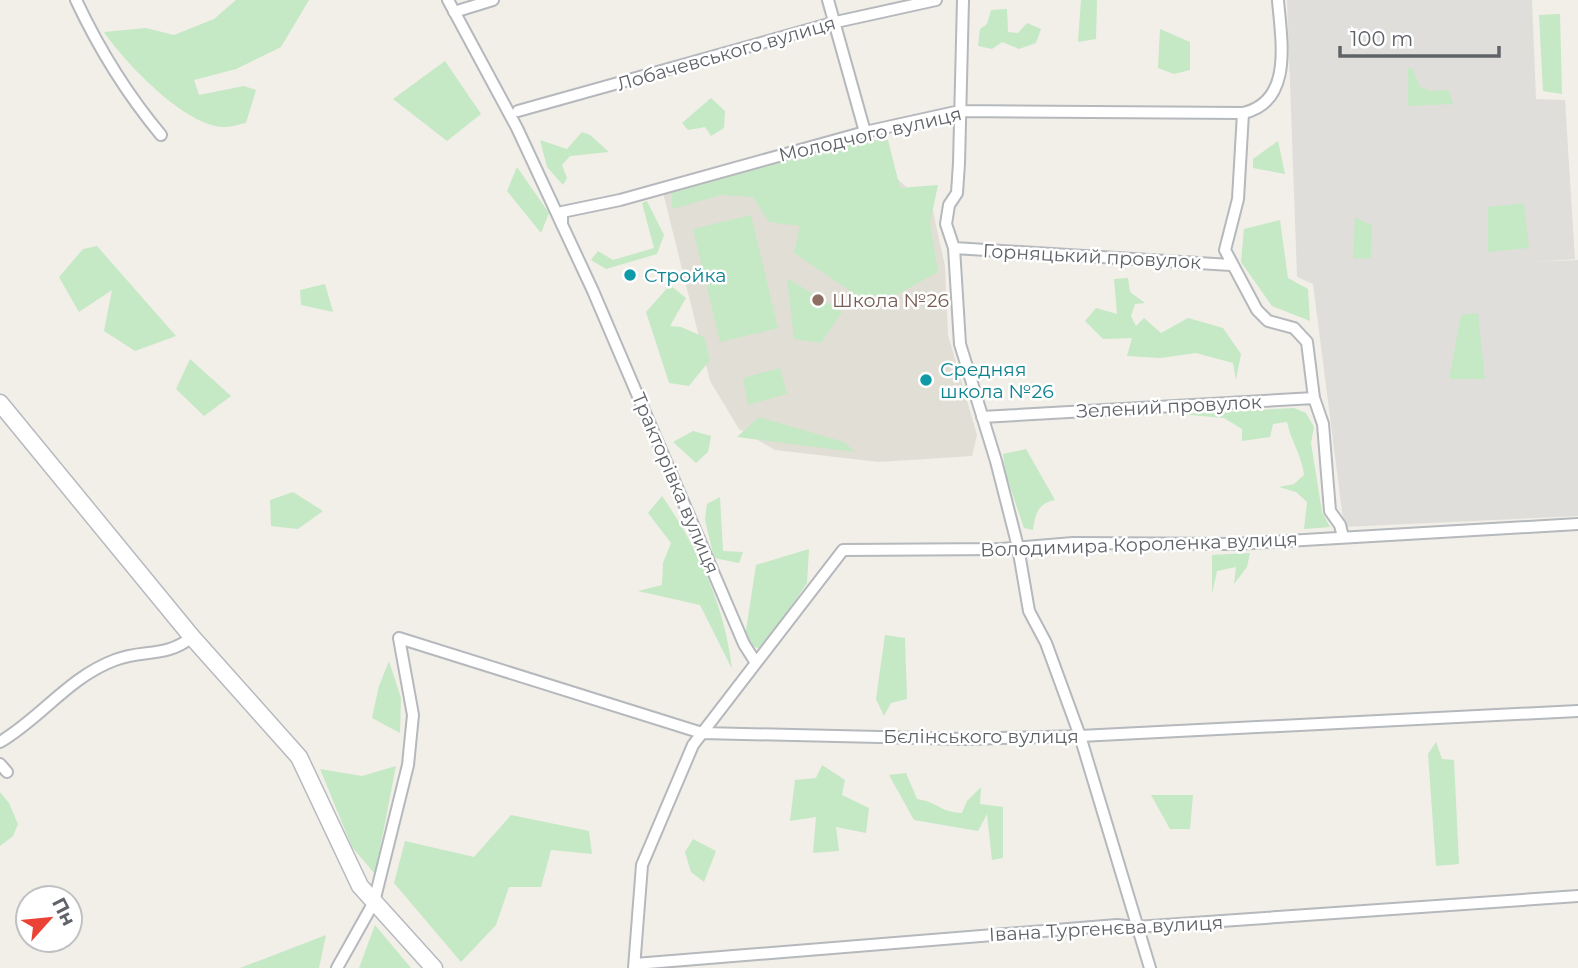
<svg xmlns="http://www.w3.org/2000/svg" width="1578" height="968" font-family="Montserrat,sans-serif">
<rect width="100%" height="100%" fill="#f1efe8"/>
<path fill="#e0deda" d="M 1287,0 L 1532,0 L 1536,99 L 1565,100 L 1575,259 L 1534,262 L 1578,260 L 1578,516 L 1344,527 L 1313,284 L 1297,277 Z"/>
<path fill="#e1ded6" d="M 852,138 L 933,211 L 945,266 L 948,335 L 977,435 L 972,456 L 879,462 L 775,450 L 739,429 L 710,381 L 663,193 Z"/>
<path fill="#c5e8c5" d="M 236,0 L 309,0 L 281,47 L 236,69 L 194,80 L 199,95 L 244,86 L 256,90 L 246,123 C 239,124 232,127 225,127 C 187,128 124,62 104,32 L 146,28 L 174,35 L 214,19 Z
M 1081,0 L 1097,0 L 1096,39 L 1078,42 Z
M 1007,9 L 1008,32 L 1018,33 L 1027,23 L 1041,29 L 1036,43 L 1019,49 L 1002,42 L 992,49 L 978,46 L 980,29 L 987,24 L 991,10 Z
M 1560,14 L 1562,94 L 1543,91 L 1539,15 Z
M 1160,29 L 1190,42 L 1190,70 L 1174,74 L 1158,68 Z
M 445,61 L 481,114 L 447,141 L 393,99 Z
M 1408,67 L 1413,69 L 1420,87 L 1431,91 L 1449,90 L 1453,104 L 1408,106 Z
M 711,98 L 725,111 L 724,128 L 711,136 L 705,127 L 688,130 L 682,123 Z
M 582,132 L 590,135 L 609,152 L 570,156 L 562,165 L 567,178 L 563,185 L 547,167 L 540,140 L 567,149 Z
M 888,140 L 900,188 L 938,185 L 930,223 L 938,272 L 874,307 L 794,253 L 800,226 L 769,222 L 753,197 L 721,195 L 672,209 L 672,193 L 852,141 Z
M 1278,141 L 1285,174 L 1253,168 L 1253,159 Z
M 517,167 L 549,213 L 541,233 L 507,191 Z
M 647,201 L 664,235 L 657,254 L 606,269 L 591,260 L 598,251 L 613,260 L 654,248 L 642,203 Z
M 1524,203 L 1529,248 L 1488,252 L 1488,207 Z
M 751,215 L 778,328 L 720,342 L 693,229 Z
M 1355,217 L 1372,226 L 1371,258 L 1353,259 Z
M 1280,220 L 1288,278 L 1308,289 L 1310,321 L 1272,306 L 1241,262 L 1244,229 Z
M 97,246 L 176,336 L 135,351 L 104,331 L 112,290 L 79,312 L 59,277 L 83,249 Z
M 787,278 L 842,312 L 821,343 L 794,339 Z
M 1128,278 L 1130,292 L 1145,303 L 1135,304 L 1131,316 L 1136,326 L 1144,318 L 1161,333 L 1188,318 L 1223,328 L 1241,354 L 1236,380 L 1233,363 L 1196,353 L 1160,358 L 1127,356 L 1132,338 L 1103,339 L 1085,321 L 1096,308 L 1117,314 L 1114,279 Z
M 325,284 L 333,312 L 301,305 L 300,290 Z
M 670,285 L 686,298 L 670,326 L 681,327 L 704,337 L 710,360 L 689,386 L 669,383 L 646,312 Z
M 1478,313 L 1485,379 L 1449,379 L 1461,315 Z
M 190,359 L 231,396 L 204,416 L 176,389 Z
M 780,368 L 787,394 L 748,405 L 743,378 Z
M 1294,408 L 1306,413 L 1314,427 L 1311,443 L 1322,512 L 1330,527 L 1304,529 L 1307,502 L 1296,492 L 1279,487 L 1294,484 L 1304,475 C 1302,456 1291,441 1287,422 L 1273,424 L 1270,437 L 1242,441 L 1242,429 L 1224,418 L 1180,414 Z
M 759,417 L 844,442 L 855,452 L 737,437 Z
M 693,431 L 711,436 L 708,452 L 696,463 L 673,442 Z
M 1026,449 L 1055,500 C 1038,503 1035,514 1033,530 L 1024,528 L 1006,475 L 1003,454 Z
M 293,492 L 323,511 L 298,529 L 271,526 L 270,500 Z
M 662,496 C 698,548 725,606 732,669 L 700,605 L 638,591 L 662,585 L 663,563 L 671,543 L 648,513 Z
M 720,497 L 723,551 L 743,552 L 739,563 L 714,558 L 705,520 L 707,504 Z
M 809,549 L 807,583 L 762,649 L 744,644 L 756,565 Z
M 1250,553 L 1247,567 L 1234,584 L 1236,567 L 1217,571 L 1212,594 L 1212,555 Z
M 885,635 L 905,638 L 907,699 L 891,703 L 884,716 L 876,699 Z
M 389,661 L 401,698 L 400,733 L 372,718 L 379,686 Z
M 1436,742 L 1442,759 L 1454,760 L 1459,864 L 1436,866 L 1428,754 Z
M 822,765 L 845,780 L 842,795 L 869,808 L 866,833 L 836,827 L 839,851 L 813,853 L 816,817 L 790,821 L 795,780 L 816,778 Z
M 396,766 L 375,874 L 352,847 L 320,769 L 362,776 Z
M 906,773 L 917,799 C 938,802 939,812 962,813 L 967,801 L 981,787 L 980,804 L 1003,807 L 1003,858 L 992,860 L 987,814 L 978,831 L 914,820 L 889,775 Z
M 0,792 L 9,803 L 18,824 L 13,836 L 0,846 Z
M 1151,795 L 1193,795 L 1190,829 L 1170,829 Z
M 511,815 L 589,831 L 592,854 L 551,850 L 541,887 L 509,887 L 496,925 L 461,962 L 394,883 L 405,841 L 474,857 Z
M 693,839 L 716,851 L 704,882 L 691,872 L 685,852 Z
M 375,925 L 411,968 L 359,968 Z
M 326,935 L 319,968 L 240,968 Z"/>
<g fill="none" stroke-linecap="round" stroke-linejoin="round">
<defs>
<path id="street" d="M 76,0 C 99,49 126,93 161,135
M 448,0 L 517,128 L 593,291 L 744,644 L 756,663 L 693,745 L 642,865 L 634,968
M 828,0 L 865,132
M 963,0 L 959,163 L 957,193 L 949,205 L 946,224 L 954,248 L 960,344 L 996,461 L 1018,547 L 1029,611 L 1046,643 L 1080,736 L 1150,968
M 1278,0 C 1281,39 1294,102 1243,113 L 1238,199 L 1225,250 L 1257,310 L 1268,321 L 1294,328 L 1307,342 L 1314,398 L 1323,424 L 1330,511 L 1340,525 L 1343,537
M 454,12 L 493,0
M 518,111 L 836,22 L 936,0
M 562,225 L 562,212 L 620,200 L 865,132 L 960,111 L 1243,113
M 954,248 L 1231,265
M 982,417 L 1314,398
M 756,663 L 843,550 L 1001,549 L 1073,543 L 1235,544 L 1578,524
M 0,742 C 41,718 69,677 115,660 C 143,649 166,658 192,637
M 0,764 L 7,772
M 635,964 L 1117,925 L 1136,927 L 1578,896
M 337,968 L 374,902 L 408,765 L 413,715 L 399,638 L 702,733 L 965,739 L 1080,736 L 1578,711"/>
<path id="secondary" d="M 0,403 L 192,637 L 299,757 L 360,886 L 434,968"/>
</defs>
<use href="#street" stroke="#b5b8bc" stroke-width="14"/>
<use href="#secondary" stroke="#b6babf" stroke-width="19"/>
<use href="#street" stroke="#fff" stroke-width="10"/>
<use href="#secondary" stroke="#fff" stroke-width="16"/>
</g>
<g fill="#0f9aa8" stroke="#fff" stroke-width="2.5">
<circle cx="630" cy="275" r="7"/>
<circle cx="926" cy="380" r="7"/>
</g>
<circle fill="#8d6e63" stroke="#fff" stroke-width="2.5" cx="818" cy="300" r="7"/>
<g text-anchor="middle" stroke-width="5" stroke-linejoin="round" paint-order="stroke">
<g font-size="19" fill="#5f6368" stroke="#fff">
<text transform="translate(726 53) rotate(-16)" y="7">Лобачевського вулиця</text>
<text transform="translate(870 134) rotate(-13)" y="7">Молодчого вулиця</text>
<text transform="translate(1092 256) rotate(3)" y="7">Горняцький провулок</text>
<text transform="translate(1169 406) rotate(-3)" y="7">Зелений провулок</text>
<text transform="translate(676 483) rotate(67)" y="7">Тракторівка вулиця</text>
<text transform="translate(1139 544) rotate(-2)" y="7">Володимира Короленка вулиця</text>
<text x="981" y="743">Бєлінського вулиця</text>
<text transform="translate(1106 928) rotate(-3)" y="7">Івана Тургенєва вулиця</text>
</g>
<g font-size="19" fill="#0d838f" stroke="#fff" text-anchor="start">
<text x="644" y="282">Стройка</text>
<text x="940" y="376">Средняя<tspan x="940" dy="22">школа №26</tspan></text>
</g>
<g font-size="19" fill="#785e54" stroke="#fff" text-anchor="start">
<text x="832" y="307">Школа №26</text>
</g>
</g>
<g transform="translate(49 919) rotate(63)"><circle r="33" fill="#ffffff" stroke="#bfc1c3" stroke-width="2"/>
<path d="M0-5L12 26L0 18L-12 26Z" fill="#ea4335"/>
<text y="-10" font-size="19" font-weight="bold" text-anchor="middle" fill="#5f6368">Пн</text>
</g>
<path d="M1340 46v10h159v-10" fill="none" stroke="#5f6368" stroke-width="3.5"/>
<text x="1350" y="46" font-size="21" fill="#5f6368" stroke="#ffffff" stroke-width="5" paint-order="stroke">100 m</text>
</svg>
